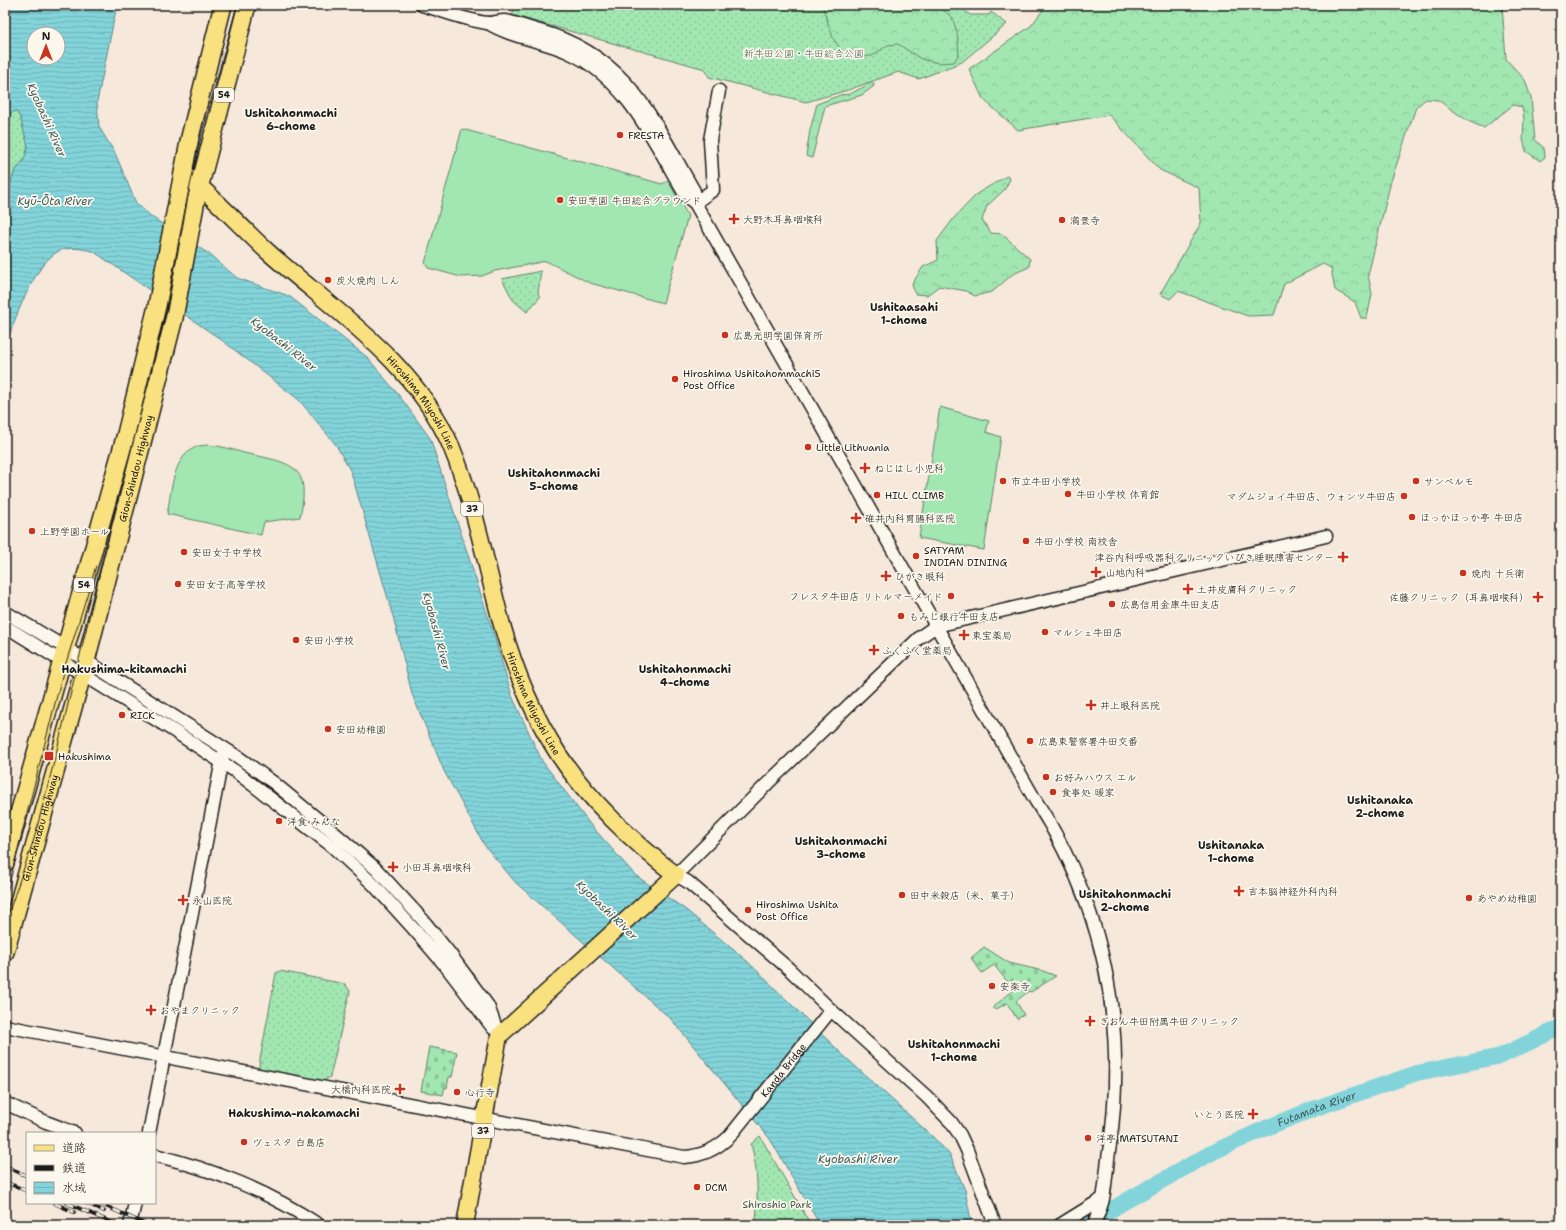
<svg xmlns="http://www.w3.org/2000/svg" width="1566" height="1230" font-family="'Shantell Sans','Klee One',sans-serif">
<defs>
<pattern id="grass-dots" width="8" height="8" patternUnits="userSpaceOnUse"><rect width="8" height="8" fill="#a2e7b2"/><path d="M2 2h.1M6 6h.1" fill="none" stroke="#8bc698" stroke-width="1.8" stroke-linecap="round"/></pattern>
<pattern id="forest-crowns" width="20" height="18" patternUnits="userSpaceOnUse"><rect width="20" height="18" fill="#a2e7b2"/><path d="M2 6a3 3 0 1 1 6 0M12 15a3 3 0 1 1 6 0" fill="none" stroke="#8bc698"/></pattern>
<pattern id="cemetery-stones" width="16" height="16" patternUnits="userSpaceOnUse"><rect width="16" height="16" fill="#a2e7b2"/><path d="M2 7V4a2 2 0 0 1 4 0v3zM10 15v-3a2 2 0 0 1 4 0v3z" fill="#8bc698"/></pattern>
<pattern id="water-rules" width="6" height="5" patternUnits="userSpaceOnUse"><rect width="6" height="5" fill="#83d4da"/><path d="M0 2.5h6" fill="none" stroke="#71b5ba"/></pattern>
</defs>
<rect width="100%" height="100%" fill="#f6e8db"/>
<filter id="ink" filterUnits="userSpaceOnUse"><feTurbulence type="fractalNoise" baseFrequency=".025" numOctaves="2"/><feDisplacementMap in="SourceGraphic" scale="8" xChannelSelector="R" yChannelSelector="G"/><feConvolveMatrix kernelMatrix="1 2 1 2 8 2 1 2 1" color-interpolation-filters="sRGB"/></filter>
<g filter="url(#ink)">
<path fill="url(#grass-dots)" stroke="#5f8267" d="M 498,5 L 958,5 L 970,15 L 989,15 L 991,12 L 1007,24 L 962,62 L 919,79 L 898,72 L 848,90 L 806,102 L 709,77 L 705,69 L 512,15 L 514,10 Z
M 16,111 L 20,117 L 28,146 L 24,160 L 15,171 L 5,198 L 5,164 L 10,149 L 9,131 L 10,113 Z
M 541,271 L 538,293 L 540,297 L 527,312 L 513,300 L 502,279 Z
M 280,971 L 345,984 L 350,991 L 330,1077 L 324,1081 L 260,1069 L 259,1065 L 276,973 Z
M 760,1136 L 811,1225 L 775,1225 L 770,1222 L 756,1221 C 758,1194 758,1169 751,1144 Z"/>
<path fill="url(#forest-crowns)" stroke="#5f8267" d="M 822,5 L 937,5 L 952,17 L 957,32 L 959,54 L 954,62 L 939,63 L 921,59 L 898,44 L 888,45 L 872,56 L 846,57 L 833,38 Z
M 1044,5 L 1502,5 L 1506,59 L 1525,80 L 1531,98 L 1535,140 L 1544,148 L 1545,157 L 1540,161 L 1526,151 L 1523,139 L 1524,118 L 1522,107 L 1513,105 L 1484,128 L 1468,121 L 1438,100 L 1426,99 L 1416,107 L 1391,181 L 1368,275 L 1372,294 L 1367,318 L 1361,318 L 1355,302 L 1335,290 L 1331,268 L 1323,264 L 1284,284 L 1274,315 L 1248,316 L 1178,291 L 1170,299 L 1160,294 L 1201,223 L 1199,188 L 1160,170 L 1109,115 L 1018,130 L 983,99 L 969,69 L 1031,26 L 1045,7 Z
M 871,83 L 874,83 L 874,86 L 862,95 L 825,106 L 812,158 L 806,156 L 810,130 L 817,104 L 840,95 L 850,94 Z
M 1007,176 L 1010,179 L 1005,189 L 987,206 L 982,220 L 991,233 L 1002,234 L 1030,259 L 1029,267 L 1013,274 L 992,292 L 975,296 L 966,291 L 939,286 L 927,295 L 915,294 L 912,284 L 923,267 L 938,260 L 937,241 L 954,218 L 978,193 Z"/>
<path fill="url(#cemetery-stones)" stroke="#5f8267" d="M 984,947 L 1009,963 L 1043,971 L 1056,976 L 1031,992 L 1029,991 L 1016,1001 L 1024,1015 L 1017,1019 L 1007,1003 L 995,1010 L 993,1007 L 1014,990 L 994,965 L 982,973 L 971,958 Z
M 429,1047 L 457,1052 L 452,1077 L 449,1077 L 447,1088 L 445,1087 L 443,1095 L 421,1091 Z"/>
<path fill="#a2e7b2" stroke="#5f8267" d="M 462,129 L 662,184 L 668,181 L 688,216 L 663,303 L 590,283 L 546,261 L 495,271 L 482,276 L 461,277 L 428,268 L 425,263 Z
M 940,407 L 989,421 L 986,432 L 1001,437 L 984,550 L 919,538 Z
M 199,446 C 214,443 230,449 244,453 C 290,463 312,463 300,517 L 264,522 L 261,535 L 167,514 C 172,490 172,455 199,446 Z"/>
<path fill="url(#water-rules)" stroke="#5a8a8e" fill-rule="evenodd" d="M 5,5 L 117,5 L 97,102 L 99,127 L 115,153 L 136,203 L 153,218 L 209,254 L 237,278 L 289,296 L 367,357 L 401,398 L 430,438 L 492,629 L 512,696 L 542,761 L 589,823 L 635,875 L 686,910 L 747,961 L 843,1055 L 933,1137 L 950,1155 L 965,1190 L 972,1225 L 820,1225 L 770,1139 L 671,1019 L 516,883 L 485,846 L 444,771 L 412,694 L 393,616 L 351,472 L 336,445 L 299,400 L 223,341 L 93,251 C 81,249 70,246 59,251 C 34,263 14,322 5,347 L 5,198 L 15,171 L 24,160 L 28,146 L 20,117 L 16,111 L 11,113 L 9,131 L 10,149 L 5,164 ZM 34,34 L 58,34 L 58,58 L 34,58 Z"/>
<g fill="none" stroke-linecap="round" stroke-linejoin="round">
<path stroke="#83d4da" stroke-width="16" id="s1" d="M 1087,1225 L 1124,1202 L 1213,1152 L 1266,1128 L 1316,1108 L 1417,1073 L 1501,1056 L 1561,1027"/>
<defs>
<g id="tertiary">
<path d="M 422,5 C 443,11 465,20 487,23 C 492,23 499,21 505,21 C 516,23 528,28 540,31 C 629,57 651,117 694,191 L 695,203"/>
<path d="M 488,23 C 512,38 542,40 568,52 C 628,79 654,142 686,196 L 695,203 L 1034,798 C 1103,904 1127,1020 1110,1145 C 1107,1163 1106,1182 1103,1199 C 1101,1208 1097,1216 1094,1225"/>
<path d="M 695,203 L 713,190 L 710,140 L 719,91"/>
<path d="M 5,612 L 66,648 L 238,757 L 274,783 L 338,836 L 376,869 L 422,919 L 450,954 L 488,1006 L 499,1036"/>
<path d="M 5,626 L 174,731 L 235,771 L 332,846 L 373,884 L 412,927 L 445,965 L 493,1028"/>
<path id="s2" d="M 5,1026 L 684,1157 C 703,1156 717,1149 730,1136 L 831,1010"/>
<path d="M 5,1103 L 46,1122 L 75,1133"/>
<path d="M 149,1133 L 223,755"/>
<path d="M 155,1155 C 217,1171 265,1190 319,1225"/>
<path d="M 130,1225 L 135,1203"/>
<path d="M 995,1225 L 967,1150 L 960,1135 L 951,1122 L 927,1097 L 831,1010 L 789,969 L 688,882 L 676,875 L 770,781 L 920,637 L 936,626 L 1326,536"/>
<path d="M 1060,1225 L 1102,1199"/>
</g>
<g id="primary">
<path id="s3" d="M 183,172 C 213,196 239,225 267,251 C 333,310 414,361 451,446 C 475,503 486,566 502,625 C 515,671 533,715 559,755 C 587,798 635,844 676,875 L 499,1036 L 465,1225"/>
</g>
<g id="trunk">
<path d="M 5,863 L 126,434 L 157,306 L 190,137 L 223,5"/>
<path id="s4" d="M 5,952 L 86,661 L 174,318 L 196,200 L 247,5"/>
</g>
</defs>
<use href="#tertiary" stroke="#1c1c1c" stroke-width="15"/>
<use href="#primary" stroke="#1c1c1c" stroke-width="19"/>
<use href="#trunk" stroke="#1c1c1c" stroke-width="20"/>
<use href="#tertiary" stroke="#fbf7ec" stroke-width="12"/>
<use href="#primary" stroke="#fae180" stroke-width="16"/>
<use href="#trunk" stroke="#fae180" stroke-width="17"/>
<path stroke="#1c1c1c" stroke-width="1" d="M 5,900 L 62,676 L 96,566
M 5,923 L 34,839 L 55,758 L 103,560 L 167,311 L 190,186 L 201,137 L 237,5"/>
<defs>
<path id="rail" d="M 5,1166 L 27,1176
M 5,1182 L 27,1191
M 54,1203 L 74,1212
M 67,1203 L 117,1225
M 86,1203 L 104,1211
M 99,1203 L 147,1225"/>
</defs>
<use href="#rail" stroke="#1c1c1c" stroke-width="4"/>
<use href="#rail" stroke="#fbf7ec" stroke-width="2.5" stroke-dasharray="8" stroke-linecap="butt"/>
</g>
</g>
<g fill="#c8321e" stroke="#fbf7ec" stroke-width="1.5">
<circle cx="620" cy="135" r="4"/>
<circle cx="560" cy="200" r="4"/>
<path d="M732 213h4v4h4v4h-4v4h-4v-4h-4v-4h4z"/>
<circle cx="1062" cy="220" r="4"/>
<circle cx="328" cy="280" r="4"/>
<circle cx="725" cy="335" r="4"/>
<circle cx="675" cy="379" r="4"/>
<circle cx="808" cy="447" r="4"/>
<path d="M863 462h4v4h4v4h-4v4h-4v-4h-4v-4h4z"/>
<circle cx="1003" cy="481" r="4"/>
<circle cx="1416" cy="481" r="4"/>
<circle cx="1068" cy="494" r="4"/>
<circle cx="877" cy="495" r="4"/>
<circle cx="1404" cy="496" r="4"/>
<circle cx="1412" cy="517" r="4"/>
<path d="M854 512h4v4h4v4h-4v4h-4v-4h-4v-4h4z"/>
<circle cx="32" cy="531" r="4"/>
<circle cx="1026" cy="541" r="4"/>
<circle cx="184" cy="552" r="4"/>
<circle cx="916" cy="556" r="4"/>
<path d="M1341 551h4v4h4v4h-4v4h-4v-4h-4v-4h4z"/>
<path d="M1094 566h4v4h4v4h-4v4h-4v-4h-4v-4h4z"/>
<circle cx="1463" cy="573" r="4"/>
<path d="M884 570h4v4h4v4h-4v4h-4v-4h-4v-4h4z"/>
<circle cx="178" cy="584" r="4"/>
<path d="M1186 583h4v4h4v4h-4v4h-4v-4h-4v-4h4z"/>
<circle cx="951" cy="596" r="4"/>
<path d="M1536 591h4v4h4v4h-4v4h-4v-4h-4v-4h4z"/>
<circle cx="1112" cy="604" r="4"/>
<circle cx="901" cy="616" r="4"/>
<circle cx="1045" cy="632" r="4"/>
<path d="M962 629h4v4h4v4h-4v4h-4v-4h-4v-4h4z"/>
<circle cx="296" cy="640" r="4"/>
<path d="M872 644h4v4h4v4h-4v4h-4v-4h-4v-4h4z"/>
<path d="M1089 699h4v4h4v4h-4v4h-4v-4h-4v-4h4z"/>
<circle cx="122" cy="715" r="4"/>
<circle cx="328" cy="729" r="4"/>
<circle cx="1030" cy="741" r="4"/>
<rect x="44" y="751" width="10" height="10" rx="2"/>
<circle cx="1046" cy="777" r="4"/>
<circle cx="1053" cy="792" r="4"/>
<circle cx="279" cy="821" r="4"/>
<path d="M391 861h4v4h4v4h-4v4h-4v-4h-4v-4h4z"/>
<path d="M1237 885h4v4h4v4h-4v4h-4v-4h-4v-4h4z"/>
<circle cx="902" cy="895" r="4"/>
<circle cx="1469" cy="898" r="4"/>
<path d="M181 894h4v4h4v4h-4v4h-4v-4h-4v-4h4z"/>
<circle cx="748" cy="910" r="4"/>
<circle cx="992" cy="986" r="4"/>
<path d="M149 1004h4v4h4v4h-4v4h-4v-4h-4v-4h4z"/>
<path d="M1088 1015h4v4h4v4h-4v4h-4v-4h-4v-4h4z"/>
<path d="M398 1083h4v4h4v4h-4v4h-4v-4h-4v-4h4z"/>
<circle cx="457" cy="1092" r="4"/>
<path d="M1251 1108h4v4h4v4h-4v4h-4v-4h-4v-4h4z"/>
<circle cx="1088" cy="1138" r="4"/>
<circle cx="244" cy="1142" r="4"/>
<circle cx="697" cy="1187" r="4"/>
</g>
<g text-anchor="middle" stroke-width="3.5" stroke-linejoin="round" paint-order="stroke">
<g fill="#fbf7ec" stroke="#5f5e5a" stroke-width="1">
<rect x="214" y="88" width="20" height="14" rx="3"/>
<rect x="461" y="502" width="22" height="14" rx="3"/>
<rect x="74" y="578" width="20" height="14" rx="3"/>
<rect x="472" y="1124" width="22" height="14" rx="3"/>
</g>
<g font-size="9" font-weight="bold" fill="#1c1c1c">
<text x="224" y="98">54</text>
<text x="472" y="512">37</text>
<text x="84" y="588">54</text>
<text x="483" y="1134">37</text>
</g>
<g font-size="10" fill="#445949" stroke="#fbf7ec">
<text x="804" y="57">新牛田公園・牛田総合公園</text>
<text x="777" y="1208">Shiroshio Park</text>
</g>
<g font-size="10" fill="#1c1c1c" stroke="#fbf7ec" text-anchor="start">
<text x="628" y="139">FRESTA</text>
<text x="568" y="204">安田学園 牛田総合グラウンド</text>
<text x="743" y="223">大野木耳鼻咽喉科</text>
<text x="1070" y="224">満景寺</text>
<text x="336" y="284">炭火焼肉 しん</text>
<text x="733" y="339">広島光明学園保育所</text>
<text x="683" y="377">Hiroshima Ushitahommachi5<tspan x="683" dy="12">Post Office</tspan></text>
<text x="816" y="451">Little Lithuania</text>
<text x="874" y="472">ねじはし小児科</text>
<text x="1011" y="485">市立牛田小学校</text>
<text x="1424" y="485">サンベルモ</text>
<text x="1076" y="498">牛田小学校 体育館</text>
<text x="885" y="499">HILL CLIMB</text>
<text x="1396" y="500" text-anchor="end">マダムジョイ牛田店、ウォンツ牛田店</text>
<text x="1420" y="521">ほっかほっか亭 牛田店</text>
<text x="865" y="522">碓井内科胃腸科医院</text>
<text x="40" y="535">上野学園ホール</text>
<text x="1034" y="545">牛田小学校 南校舎</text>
<text x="924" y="554">SATYAM<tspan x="924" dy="12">INDIAN DINING</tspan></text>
<text x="192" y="556">安田女子中学校</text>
<text x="1334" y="561" text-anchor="end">津谷内科呼吸器科クリニックいびき睡眠障害センター</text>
<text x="1105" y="576">山地内科</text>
<text x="1471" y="577">焼肉 十兵衛</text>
<text x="895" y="580">ひがき眼科</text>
<text x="186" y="588">安田女子高等学校</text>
<text x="1197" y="593">土井皮膚科クリニック</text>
<text x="943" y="600" text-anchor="end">フレスタ牛田店 リトルマーメイド</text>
<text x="1529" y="601" text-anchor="end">佐藤クリニック（耳鼻咽喉科）</text>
<text x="1120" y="608">広島信用金庫牛田支店</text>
<text x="909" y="620">もみじ銀行牛田支店</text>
<text x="1053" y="636">マルシェ牛田店</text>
<text x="972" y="639">東宝薬局</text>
<text x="304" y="644">安田小学校</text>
<text x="882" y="654">ふくふく堂薬局</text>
<text x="1100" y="709">井上眼科医院</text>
<text x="130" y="719">RICK</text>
<text x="336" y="733">安田幼稚園</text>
<text x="1038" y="745">広島東警察署牛田交番</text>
<text x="58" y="760">Hakushima</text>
<text x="1054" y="781">お好みハウス エル</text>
<text x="1061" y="796">食事処 暖家</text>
<text x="287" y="825">洋食 みんな</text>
<text x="402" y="871">小田耳鼻咽喉科</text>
<text x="1248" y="895">吉本脳神経外科内科</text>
<text x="910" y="899">田中米穀店（米、菓子）</text>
<text x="1477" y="902">あやめ幼稚園</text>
<text x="192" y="904">永山医院</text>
<text x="756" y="908">Hiroshima Ushita<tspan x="756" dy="12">Post Office</tspan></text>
<text x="1000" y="990">安楽寺</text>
<text x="160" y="1014">おやまクリニック</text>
<text x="1099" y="1025">ぎおん牛田附属牛田クリニック</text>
<text x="391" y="1093" text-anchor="end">大橋内科医院</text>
<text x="465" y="1096">心行寺</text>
<text x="1244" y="1118" text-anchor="end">いとう医院</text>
<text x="1096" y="1142">洋亭 MATSUTANI</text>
<text x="252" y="1146">ヴェスタ 白島店</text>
<text x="705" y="1191">DCM</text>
</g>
<g font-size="10" fill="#1c1c1c" stroke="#fbf7ec">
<text dy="4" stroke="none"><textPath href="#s3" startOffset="333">Hiroshima Miyoshi Line</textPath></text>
<text dy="4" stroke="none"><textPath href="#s4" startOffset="501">Gion-Shindou Highway</textPath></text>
<text dy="4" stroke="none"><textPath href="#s3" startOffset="657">Hiroshima Miyoshi Line</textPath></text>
<text dy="4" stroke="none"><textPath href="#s4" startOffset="129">Gion-Shindou Highway</textPath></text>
<text dy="4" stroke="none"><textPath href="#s2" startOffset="828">Kanda Bridge</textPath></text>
</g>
<g font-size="11" font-weight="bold" fill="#1c1c1c" stroke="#fbf7ec">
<text x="291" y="117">Ushitahonmachi<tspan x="291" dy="13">6-chome</tspan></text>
<text x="904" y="311">Ushitaasahi<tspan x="904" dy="13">1-chome</tspan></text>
<text x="554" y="477">Ushitahonmachi<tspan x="554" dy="13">5-chome</tspan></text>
<text x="124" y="673">Hakushima-kitamachi</text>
<text x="685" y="673">Ushitahonmachi<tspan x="685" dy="13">4-chome</tspan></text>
<text x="1380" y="804">Ushitanaka<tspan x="1380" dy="13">2-chome</tspan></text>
<text x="841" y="845">Ushitahonmachi<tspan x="841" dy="13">3-chome</tspan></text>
<text x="1231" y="849">Ushitanaka<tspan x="1231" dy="13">1-chome</tspan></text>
<text x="1125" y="898">Ushitahonmachi<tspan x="1125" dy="13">2-chome</tspan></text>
<text x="954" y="1048">Ushitahonmachi<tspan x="954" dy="13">1-chome</tspan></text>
<text x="294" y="1117">Hakushima-nakamachi</text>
</g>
<g font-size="11" font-style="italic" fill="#405c5e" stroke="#fbf7ec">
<text transform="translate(47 120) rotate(66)" y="4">Kyobashi River</text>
<text x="55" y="205">Kyū-Ōta River</text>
<text transform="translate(284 344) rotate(38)" y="4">Kyobashi River</text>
<text transform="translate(437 631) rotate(75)" y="4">Kyobashi River</text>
<text transform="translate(607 910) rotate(44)" y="4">Kyobashi River</text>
<text dy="4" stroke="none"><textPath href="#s1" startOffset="258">Futamata River</textPath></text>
<text x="858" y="1163">Kyobashi River</text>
</g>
</g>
<rect width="1566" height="1230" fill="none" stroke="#fbf7ec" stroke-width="20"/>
<rect x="10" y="10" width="1546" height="1210" fill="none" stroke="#1c1c1c" stroke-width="1.5" filter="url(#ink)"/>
<rect x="26" y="1132" width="130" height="72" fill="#fbf7ec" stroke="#a29f99"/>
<rect x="34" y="1145" width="20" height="6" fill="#fae180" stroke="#a29f99"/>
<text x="62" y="1152" font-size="12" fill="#1c1c1c">道路</text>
<rect x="34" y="1165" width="20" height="6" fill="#1c1c1c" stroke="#a29f99"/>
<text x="62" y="1172" font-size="12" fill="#1c1c1c">鉄道</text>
<rect x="34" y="1182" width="20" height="12" fill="url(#water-rules)" stroke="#a29f99"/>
<text x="62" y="1192" font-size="12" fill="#1c1c1c">水域</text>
<g transform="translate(46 46)"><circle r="19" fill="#fbf7ec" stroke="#a29f99"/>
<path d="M0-3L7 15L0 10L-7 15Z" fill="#c8321e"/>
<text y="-6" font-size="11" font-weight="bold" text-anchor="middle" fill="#1c1c1c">N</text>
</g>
</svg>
